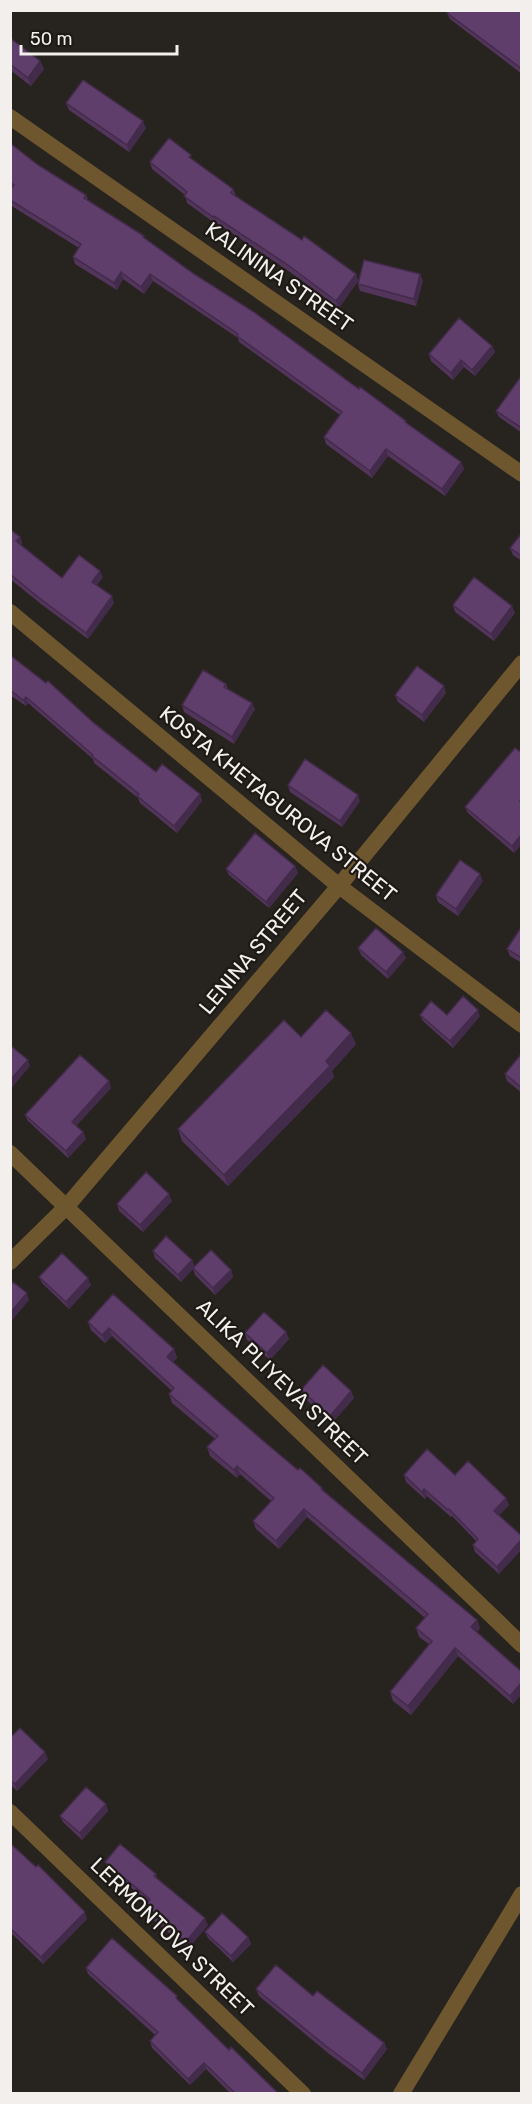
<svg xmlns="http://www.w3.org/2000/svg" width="532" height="2104" font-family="Rubik,sans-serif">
<rect width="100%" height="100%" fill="#27231e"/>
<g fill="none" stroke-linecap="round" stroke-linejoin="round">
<path stroke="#6e572f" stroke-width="16" d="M 10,117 L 522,474
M 10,612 L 339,886 L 522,1025
M 10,1153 L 522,1645
M 10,1812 L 303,2094
M 401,2094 L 522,1894"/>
<path stroke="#6e572f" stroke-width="16" d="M 10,1262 L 67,1206 L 339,886 L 522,663"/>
</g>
<path fill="#53355c" d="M 446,10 L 522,10 L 522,74 L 450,19 L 447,13 L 448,12 Z
M 10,38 L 40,61 L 44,69 L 31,86 L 10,70 Z
M 66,103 L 146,128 L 129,152 L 69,110 Z
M 10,143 L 38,165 L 86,195 L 88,200 L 145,239 L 461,462 L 464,469 L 445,496 L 388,456 L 372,478 L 326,444 L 324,437 L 340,415 L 239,342 L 238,338 L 153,281 L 144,294 L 123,279 L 117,290 L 75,264 L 73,257 L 79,248 L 10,205 L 10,190 L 12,188 L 10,187 Z
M 192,159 L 233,189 L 236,196 L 302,240 L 356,274 L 358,281 L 339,308 L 290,272 L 217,223 L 216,224 L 187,203 L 185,195 L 152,169 L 150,162 Z
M 423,281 L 416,306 L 360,291 L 358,284 Z
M 492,346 L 495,352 L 475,376 L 464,367 L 453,380 L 431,361 L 429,354 Z
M 522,375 L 522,433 L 499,417 L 496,411 Z
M 10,529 L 20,537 L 22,543 L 21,545 L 62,578 L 103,577 L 96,586 L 114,603 L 88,639 L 41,604 L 10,579 Z
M 522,533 L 522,561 L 513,555 L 510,548 Z
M 453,605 L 515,613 L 494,641 L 455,612 Z
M 10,655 L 156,772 L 200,794 L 202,801 L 177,833 L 140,803 L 138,798 L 94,763 L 93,759 L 28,703 L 26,706 L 10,695 Z
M 226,684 L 228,689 L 255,709 L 234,744 L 184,712 L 182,705 Z
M 446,693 L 424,722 L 398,702 L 395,695 Z
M 522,753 L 522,844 L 514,853 L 468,813 L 465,807 Z
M 288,785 L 360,801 L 342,827 L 290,792 Z
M 295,866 L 298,873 L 269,908 L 229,875 L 226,869 Z
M 483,881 L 458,916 L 438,902 L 436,895 Z
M 522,926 L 522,963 L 510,956 L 507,949 Z
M 358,948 L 406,958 L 388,979 L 361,955 Z
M 420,1015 L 447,1015 L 480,1016 L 453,1048 L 423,1021 Z
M 301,1037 L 356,1044 L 332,1071 L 334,1077 L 228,1186 L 182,1141 L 178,1129 Z
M 522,1053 L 522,1093 L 507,1081 L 505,1074 Z
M 109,1081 L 111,1088 L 76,1126 L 83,1132 L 86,1139 L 68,1158 L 28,1121 L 25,1115 Z
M 172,1201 L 143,1232 L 119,1211 L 117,1204 Z
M 153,1251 L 192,1260 L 194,1266 L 231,1270 L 233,1277 L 215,1295 L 195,1275 L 193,1269 L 181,1282 L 155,1258 Z
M 39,1277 L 91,1285 L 69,1309 L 42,1283 Z
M 113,1294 L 174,1349 L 177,1358 L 173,1362 L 267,1444 L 298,1470 L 322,1488 L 324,1491 L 477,1620 L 480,1628 L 477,1632 L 522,1672 L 522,1694 L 513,1704 L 458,1656 L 411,1715 L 393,1701 L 390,1692 L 429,1644 L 419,1637 L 416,1628 L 425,1618 L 307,1517 L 279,1549 L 256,1529 L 253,1521 L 271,1501 L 240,1474 L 237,1478 L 210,1456 L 207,1447 L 215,1439 L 172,1403 L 169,1394 L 172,1391 L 112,1336 L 105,1343 L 91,1330 L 88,1322 Z
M 286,1332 L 289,1339 L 270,1360 L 247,1340 L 245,1333 Z
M 301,1390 L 351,1391 L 354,1398 L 332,1423 L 303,1397 Z
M 404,1475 L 455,1475 L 506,1498 L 509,1505 L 499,1515 L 522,1536 L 522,1549 L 499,1574 L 475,1552 L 473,1545 L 476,1541 L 452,1516 L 451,1517 L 427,1496 L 425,1499 L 406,1482 Z
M 10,1738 L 48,1759 L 17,1791 L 10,1784 Z
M 106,1804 L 108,1811 L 82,1840 L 63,1822 L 60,1816 Z
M 10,1843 L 87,1919 L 43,1964 L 10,1932 Z
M 105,1862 L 156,1874 L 157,1879 L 208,1925 L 188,1949 L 146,1914 L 144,1907 L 148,1902 L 108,1868 Z
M 205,1932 L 248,1937 L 251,1944 L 233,1962 L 208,1938 Z
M 86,1968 L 179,2001 L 229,2050 L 279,2094 L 231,2094 L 206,2069 L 190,2085 L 152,2048 L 150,2041 L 155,2035 L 88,1974 Z
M 256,1989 L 313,1996 L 384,2043 L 387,2049 L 364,2080 L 328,2053 L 259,1996 Z"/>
<path fill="#432b4b" d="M 40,61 L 44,69 L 31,86 L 28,78 Z
M 143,121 L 146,128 L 129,152 L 127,145 Z
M 121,272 L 123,279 L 117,290 L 114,283 Z
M 150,274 L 153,281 L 144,294 L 141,287 Z
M 356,274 L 358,281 L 339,308 L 336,301 Z
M 420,274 L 423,281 L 416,306 L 414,299 Z
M 492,346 L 495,352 L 475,376 L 472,370 Z
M 461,360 L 464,367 L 453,380 L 451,373 Z
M 386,449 L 388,456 L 372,478 L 370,471 Z
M 461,462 L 464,469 L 445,496 L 442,489 Z
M 20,537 L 22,543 L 19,548 L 16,541 Z
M 100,571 L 103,577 L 94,589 L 92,582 Z
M 112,596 L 114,603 L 88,639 L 86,633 Z
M 512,606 L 515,613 L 494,641 L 491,634 Z
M 444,686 L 446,693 L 424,722 L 422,715 Z
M 26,697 L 28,703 L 26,706 L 23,700 Z
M 252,703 L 255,709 L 234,744 L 232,737 Z
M 200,794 L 202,801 L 177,833 L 174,826 Z
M 358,795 L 360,801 L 342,827 L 340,821 Z
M 522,834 L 522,844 L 514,853 L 512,846 Z
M 295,866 L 298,873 L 269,908 L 266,902 Z
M 480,874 L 483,881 L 458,916 L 456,909 Z
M 403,952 L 406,958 L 388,979 L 386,972 Z
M 478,1010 L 480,1016 L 453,1048 L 450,1041 Z
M 351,1033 L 356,1044 L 332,1071 L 334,1077 L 228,1186 L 224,1175 Z
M 28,1060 L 30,1066 L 10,1090 L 10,1080 Z
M 109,1081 L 111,1088 L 74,1128 L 72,1122 Z
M 83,1132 L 86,1139 L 68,1158 L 66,1151 Z
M 169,1194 L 172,1201 L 143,1232 L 140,1225 Z
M 192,1260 L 195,1267 L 181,1282 L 178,1275 Z
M 231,1270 L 233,1277 L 215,1295 L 213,1288 Z
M 88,1278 L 91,1285 L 69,1309 L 66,1302 Z
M 27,1293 L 29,1300 L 10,1323 L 10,1313 Z
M 109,1328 L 112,1336 L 105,1343 L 102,1335 Z
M 286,1332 L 289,1339 L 270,1360 L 267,1353 Z
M 174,1349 L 177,1358 L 170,1365 L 167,1357 Z
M 351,1391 L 354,1398 L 332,1423 L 330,1416 Z
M 237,1466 L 240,1474 L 237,1478 L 234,1470 Z
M 424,1489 L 427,1496 L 425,1499 L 422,1492 Z
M 506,1498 L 509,1505 L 497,1518 L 494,1511 Z
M 304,1509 L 307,1517 L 279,1549 L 276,1541 Z
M 522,1539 L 522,1549 L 499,1574 L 497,1567 Z
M 477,1620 L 480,1628 L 474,1636 L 471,1627 Z
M 455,1648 L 458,1656 L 411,1715 L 408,1706 Z
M 522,1682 L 522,1694 L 513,1704 L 510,1696 Z
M 45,1752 L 48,1759 L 17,1791 L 15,1784 Z
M 106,1804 L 108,1811 L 82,1840 L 80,1833 Z
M 85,1912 L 87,1919 L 43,1964 L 41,1957 Z
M 205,1918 L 208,1925 L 188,1949 L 186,1942 Z
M 248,1937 L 251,1944 L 233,1962 L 231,1956 Z
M 384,2043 L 387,2049 L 364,2080 L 362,2073 Z
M 204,2063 L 206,2069 L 190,2085 L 188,2079 Z"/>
<path fill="#603e6b" stroke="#432b4b" stroke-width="1.5" d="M 449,10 L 522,10 L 522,69 L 447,13 Z
M 10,38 L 40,61 L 28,78 L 10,64 Z
M 83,80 L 143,121 L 127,145 L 66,103 Z
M 169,138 L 191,155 L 189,157 L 233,189 L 231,193 L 302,240 L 304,236 L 356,274 L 336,301 L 288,265 L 214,216 L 213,217 L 184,196 L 187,192 L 150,162 Z
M 10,143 L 38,165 L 86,195 L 84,198 L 144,236 L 143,237 L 194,274 L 254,312 L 359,389 L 360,387 L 406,421 L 405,422 L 461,462 L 442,489 L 386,449 L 370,471 L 324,437 L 342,412 L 237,336 L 238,334 L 150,274 L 141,287 L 121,272 L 114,283 L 73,257 L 81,244 L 10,200 L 10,190 L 14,185 L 10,182 Z
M 364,260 L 420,274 L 414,299 L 358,284 Z
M 459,318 L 492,346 L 472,370 L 461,360 L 451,373 L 429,354 Z
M 522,375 L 522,428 L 496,411 Z
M 10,529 L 20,537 L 16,541 L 62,578 L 79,555 L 100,571 L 92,582 L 112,596 L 86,633 L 38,597 L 10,574 Z
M 522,533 L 522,556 L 510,548 Z
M 474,577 L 512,606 L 491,634 L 453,605 Z
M 10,655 L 46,683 L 48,681 L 95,724 L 156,772 L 162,764 L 200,794 L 174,826 L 137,796 L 139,794 L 92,756 L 93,755 L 26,697 L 23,700 L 10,690 Z
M 417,666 L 444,686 L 422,715 L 395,695 Z
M 203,670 L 226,684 L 224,687 L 252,703 L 232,737 L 182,705 Z
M 515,748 L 522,753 L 522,799 L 520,801 L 522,802 L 522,834 L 512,846 L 465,807 Z
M 305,759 L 358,795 L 340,821 L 288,785 Z
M 255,833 L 295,866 L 266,902 L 226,869 Z
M 460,860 L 480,874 L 456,909 L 436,895 Z
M 522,926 L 522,958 L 507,949 Z
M 376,928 L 403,952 L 386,972 L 358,948 Z
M 463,996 L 478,1010 L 450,1041 L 420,1015 L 431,1001 L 447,1015 Z
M 326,1010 L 351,1033 L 326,1061 L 330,1066 L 224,1175 L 178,1129 L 284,1020 L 301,1037 Z
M 10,1045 L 28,1060 L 10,1080 Z
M 522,1053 L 522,1088 L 505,1074 Z
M 80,1055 L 109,1081 L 72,1122 L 83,1132 L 66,1151 L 25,1115 Z
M 146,1172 L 169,1194 L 140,1225 L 117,1204 Z
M 166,1236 L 192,1260 L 178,1275 L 153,1251 Z
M 211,1250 L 231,1270 L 213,1288 L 193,1268 Z
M 62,1253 L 88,1278 L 66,1302 L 39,1277 Z
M 13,1282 L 27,1293 L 10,1313 L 10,1286 Z
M 113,1294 L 174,1349 L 167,1357 L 267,1444 L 298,1470 L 300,1468 L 322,1488 L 321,1489 L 477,1620 L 471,1627 L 522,1672 L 522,1682 L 510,1696 L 455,1648 L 408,1706 L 390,1692 L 432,1641 L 416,1628 L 428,1614 L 304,1509 L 276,1541 L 253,1521 L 274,1498 L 237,1466 L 234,1470 L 207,1447 L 218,1436 L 169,1394 L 174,1388 L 109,1328 L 102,1335 L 88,1322 Z
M 264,1312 L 286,1332 L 267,1353 L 245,1333 Z
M 323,1365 L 351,1391 L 330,1416 L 301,1390 Z
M 427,1449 L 455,1475 L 468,1461 L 506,1498 L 494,1511 L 522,1536 L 522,1539 L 497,1567 L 473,1545 L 478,1539 L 449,1509 L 448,1510 L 424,1489 L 422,1492 L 404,1475 Z
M 20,1728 L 45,1752 L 15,1784 L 10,1780 L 10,1738 Z
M 86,1787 L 106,1804 L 80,1833 L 60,1816 Z
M 10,1843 L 36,1867 L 38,1865 L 85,1912 L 41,1957 L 10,1928 Z
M 120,1844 L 156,1874 L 154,1876 L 205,1918 L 186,1942 L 144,1907 L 150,1899 L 105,1862 Z
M 222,1913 L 248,1937 L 231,1956 L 205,1932 Z
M 112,1938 L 177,1996 L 176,1998 L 229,2050 L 231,2047 L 279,2094 L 234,2094 L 235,2093 L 204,2063 L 188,2079 L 150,2041 L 158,2032 L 86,1968 Z
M 276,1965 L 313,1996 L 317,1991 L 384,2043 L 362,2073 L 326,2046 L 256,1989 Z"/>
<g text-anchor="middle" stroke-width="4.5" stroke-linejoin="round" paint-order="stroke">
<g font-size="21" fill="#f2efec" stroke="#1d1a15">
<text transform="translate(279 277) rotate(35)" y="7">KALININA STREET</text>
<text transform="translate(278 804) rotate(39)" y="7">KOSTA KHETAGUROVA STREET</text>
<text transform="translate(253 952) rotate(-50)" y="7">LENINA STREET</text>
<text transform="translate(282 1382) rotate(44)" y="7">ALIKA PLIYEVA STREET</text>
<text transform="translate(172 1937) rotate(44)" y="7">LERMONTOVA STREET</text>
</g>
</g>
<rect width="532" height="2104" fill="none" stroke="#f2efec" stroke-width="24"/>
<path d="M21 45v9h156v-9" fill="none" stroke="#f2efec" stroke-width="3"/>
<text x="30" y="45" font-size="18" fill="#f2efec" stroke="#1d1a15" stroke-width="4.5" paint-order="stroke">50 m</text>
</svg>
